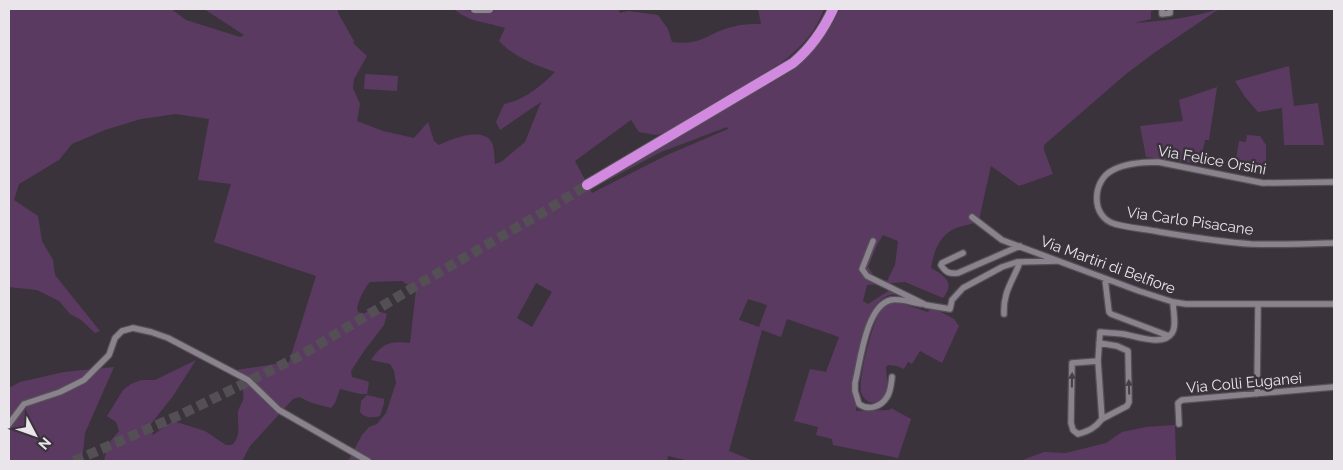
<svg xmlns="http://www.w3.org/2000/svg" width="1343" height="470" font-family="Raleway,sans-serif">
<rect width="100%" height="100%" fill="#3a333b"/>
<path fill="#5b3a62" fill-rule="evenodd" d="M 9,9 L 171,9 L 186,20 L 240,37 L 244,35 L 204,9 L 338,9 L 338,13 L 354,41 L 353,43 L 367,56 L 354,79 L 353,88 L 360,104 L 357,121 L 383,131 L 414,138 L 428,122 L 434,141 L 439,145 C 451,139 481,127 491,141 C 495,147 494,157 495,164 L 501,162 L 525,142 L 541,102 L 500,130 L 496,122 L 504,104 C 525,100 541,86 555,72 C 537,66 512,56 499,41 L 505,28 C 487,22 468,22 454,9 C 469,9 483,16 497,9 L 618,9 L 620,13 L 628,11 L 658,15 L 668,29 L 672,42 C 705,46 709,31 736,26 C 744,24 753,24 761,24 L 758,9 L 824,9 C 807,57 755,79 714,103 C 697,113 679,127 661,134 C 655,136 645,133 639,132 L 631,120 L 575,161 L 592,193 L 667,155 L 728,129 L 727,127 L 661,152 L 593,188 L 592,187 L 784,75 C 809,56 827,37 840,9 L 1156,9 L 1156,10 L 1151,11 L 1151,19 L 1134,23 C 1163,21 1191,18 1219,9 L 1154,53 L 1126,74 L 1044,145 L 1044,150 L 1053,174 L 1019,186 L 991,166 L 979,220 C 972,225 964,225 956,228 C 939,235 934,251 931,268 C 944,275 956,283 943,298 L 905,282 L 867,285 L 863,301 L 868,304 L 890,290 L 906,296 C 900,295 894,293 887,296 C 868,303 857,349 856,368 C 855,382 857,397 856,411 L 890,410 L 891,408 L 911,419 L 898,458 L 833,445 L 832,439 L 816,435 L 818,427 L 794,421 L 810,369 L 826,372 L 839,337 L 787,319 L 781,337 L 762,330 L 729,451 L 754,461 L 689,461 L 668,456 L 667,461 L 348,461 L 362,435 L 369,427 L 377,424 L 386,413 L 396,383 L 394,371 L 390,364 L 371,360 C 383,342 391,341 410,343 L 416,290 L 402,281 L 370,282 C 363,290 359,299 357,309 L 358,312 L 363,314 C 370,309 379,311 387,314 L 384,325 L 364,351 L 351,371 L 352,377 L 367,381 L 369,383 L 367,394 L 360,394 L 340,389 L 335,403 L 331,408 L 312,403 L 299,397 L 293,399 L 250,446 L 242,461 L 104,461 L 108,444 L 119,431 L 116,422 L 107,416 L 123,390 L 131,384 L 141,380 L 155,380 L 196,360 L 173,396 L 150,425 L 153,435 L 173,421 L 205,431 L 226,445 L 232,445 C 242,436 237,423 238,411 C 239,407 242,404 243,400 C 245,390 240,379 236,370 L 289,362 L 316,276 L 214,242 L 231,184 L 198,180 L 209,119 L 176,114 L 141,119 L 105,130 L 72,144 L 59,160 L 19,184 L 14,200 L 38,216 L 42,241 L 53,260 L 55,275 L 100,331 L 95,333 L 81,320 L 70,314 L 59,301 L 37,290 L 9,287 ZM 883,235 L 898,241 L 895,265 L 887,281 L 874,276 L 868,267 L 877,245 ZM 536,283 L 552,292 L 532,327 L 517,318 ZM 748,299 L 767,305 L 759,327 L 739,320 Z
M 1289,66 L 1294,106 L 1318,103 L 1324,145 L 1284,145 L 1282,108 L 1258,112 L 1245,97 L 1235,81 Z
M 365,74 L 398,76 L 397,91 L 364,89 Z
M 1217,87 L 1209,140 L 1205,140 L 1200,164 L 1146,157 L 1140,126 L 1183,121 L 1179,100 Z
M 1247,135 L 1260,136 L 1266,145 L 1266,175 L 1234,171 L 1239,141 L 1246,142 Z
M 897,302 L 928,312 L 932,307 L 954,319 L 959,326 L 942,363 L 920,351 L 912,364 L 908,362 L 904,369 L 897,366 L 888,365 L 886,367 C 886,375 889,387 886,394 C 881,406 865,406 861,392 C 858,379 873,317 883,308 C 887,304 891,303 897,302 Z
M 114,367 L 85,433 L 82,461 L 9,461 L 9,386 L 11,387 L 20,382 L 64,372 Z
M 367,395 L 384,399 L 384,403 L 380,416 C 373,418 364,418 360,412 L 361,401 Z
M 1175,425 L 1176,461 L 1020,461 L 1044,452 L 1066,453 L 1106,443 L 1122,432 L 1146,427 Z"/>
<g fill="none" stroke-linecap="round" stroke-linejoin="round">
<path stroke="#544e55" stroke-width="10" stroke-dasharray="10 5" stroke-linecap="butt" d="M 74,461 L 180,415 L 298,357 L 424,281 L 542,213 L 587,185"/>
<defs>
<path id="street" d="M 1162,9 L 1162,14 L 1170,13 L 1170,9
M 1334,182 L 1263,183 L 1158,162 C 1143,162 1126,163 1113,170 C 1092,180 1090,217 1115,224 C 1130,228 1145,229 1160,232 C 1190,237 1220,242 1251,244 C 1278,245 1306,244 1334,243
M 972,217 L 1002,240 L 1139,291 L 1173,302 L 1186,304 L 1334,304
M 873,241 L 862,269 L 867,276 L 926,305 L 950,309 L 952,300 L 963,288 L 1002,267 L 1017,262 L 1057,261
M 963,253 L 942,263 L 941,265 C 946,273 950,274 958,273 L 1020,246
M 1105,279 L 1109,312 L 1111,314 L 1169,336
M 1004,314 C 1003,291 1013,281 1020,262
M 1099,343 L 1117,346 L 1128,351 L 1129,402 L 1127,406 L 1102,419
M 1098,361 L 1072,363 L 1071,423 L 1073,430 L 1078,434 C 1089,431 1095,428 1102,419 L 1098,361 L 1100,332 C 1108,333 1116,333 1123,334 C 1136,336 1163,347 1172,333 C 1177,326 1173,311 1173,302
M 892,377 C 891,384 891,391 887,397 C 881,407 868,411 859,404 L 855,391 L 855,383 C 860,363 866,305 891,300 C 900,298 913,303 922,304
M 1257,394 L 1258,305
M 9,424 L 24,404 L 60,392 L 84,380 L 109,355 L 115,338 L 122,331 L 133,328 L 151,332 L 168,338 L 248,380 L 279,410 L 368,461
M 1179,424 L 1178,403 L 1182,400 L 1334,387"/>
<path id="secondary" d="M 475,9 L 489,9"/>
<path id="highway" d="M 587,185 L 793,63 C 811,48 823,31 833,9"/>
</defs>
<use href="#street" stroke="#555056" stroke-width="8"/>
<use href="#secondary" stroke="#555056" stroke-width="9"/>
<use href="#highway" stroke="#555056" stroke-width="12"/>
<use href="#street" stroke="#8a828c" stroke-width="5.5"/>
<use href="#secondary" stroke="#8a828c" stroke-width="8"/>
<use href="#highway" stroke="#d28ae1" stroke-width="10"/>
</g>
<defs><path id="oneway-solid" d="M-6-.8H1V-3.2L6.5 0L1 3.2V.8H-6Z" transform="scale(1.25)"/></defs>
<g fill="#463f47">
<use href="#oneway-solid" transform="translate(1072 380) rotate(-89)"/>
<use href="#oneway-solid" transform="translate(1129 387) rotate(-92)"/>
</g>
<g text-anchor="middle" stroke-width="5" stroke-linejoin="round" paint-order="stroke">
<g font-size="15" fill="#e9e5ea" stroke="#3a333b">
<text transform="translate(1212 160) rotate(10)" y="5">Via Felice Orsini</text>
<text transform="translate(1190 221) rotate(8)" y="5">Via Carlo Pisacane</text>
<text transform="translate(1108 265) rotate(20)" y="5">Via Martiri di Belfiore</text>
<text transform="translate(1244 383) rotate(-5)" y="5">Via Colli Euganei</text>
</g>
</g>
<rect width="1343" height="470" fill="none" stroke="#e9e5ea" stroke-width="20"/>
<g transform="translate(35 435) rotate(131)" stroke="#3a333b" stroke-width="4" paint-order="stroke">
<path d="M0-4L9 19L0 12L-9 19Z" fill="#e9e5ea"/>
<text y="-8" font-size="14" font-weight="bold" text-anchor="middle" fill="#e9e5ea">N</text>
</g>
</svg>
